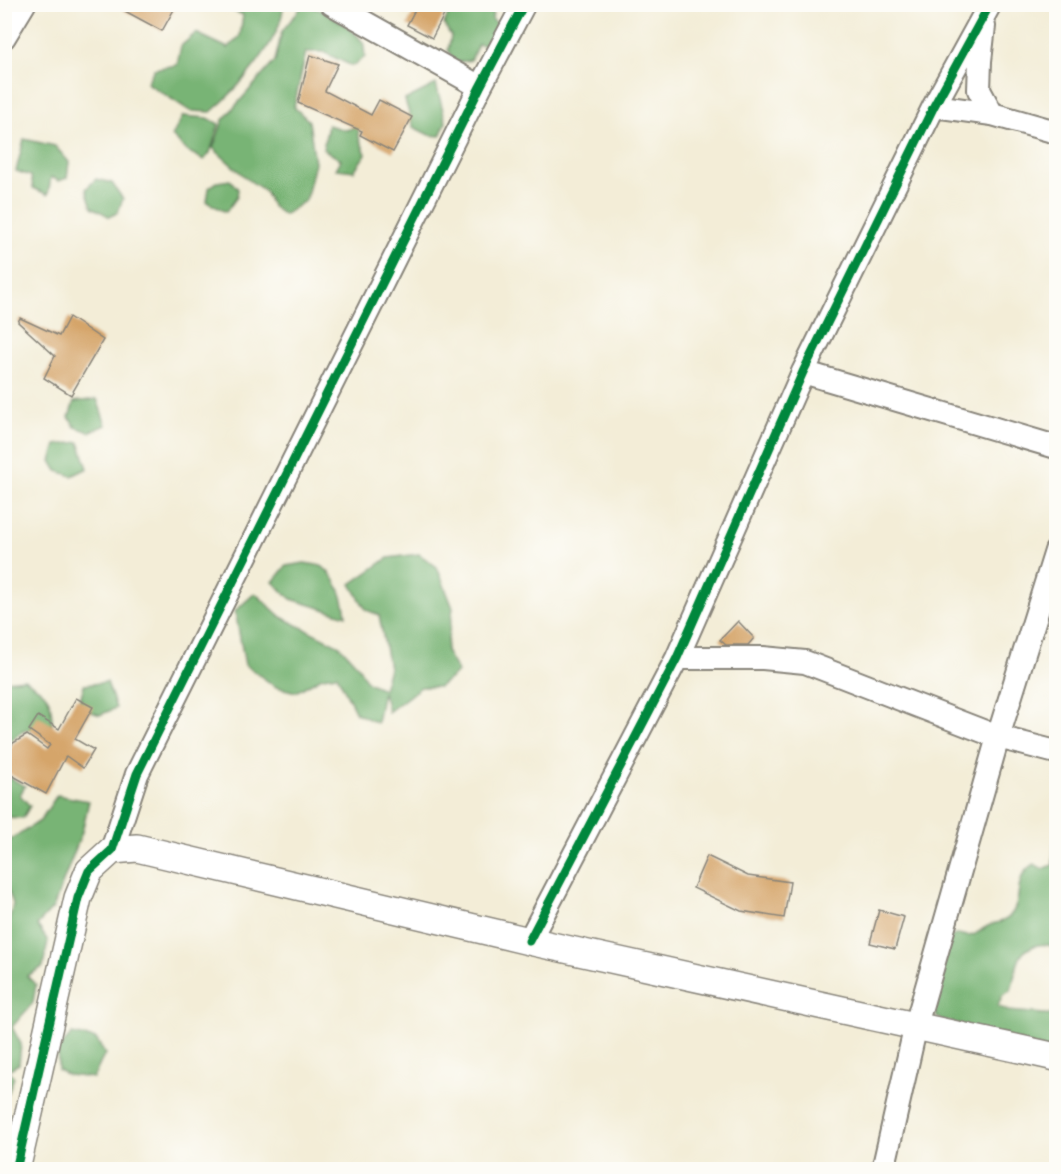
<svg xmlns="http://www.w3.org/2000/svg" width="1061" height="1174" font-family="Vollkorn,serif">
<rect width="100%" height="100%" fill="#fdfcf7"/>
<filter id="ink" filterUnits="userSpaceOnUse"><feTurbulence type="fractalNoise" baseFrequency=".0167" numOctaves="2"/><feDisplacementMap in="SourceGraphic" scale="12" xChannelSelector="R" yChannelSelector="G"/><feConvolveMatrix kernelMatrix="1 2 1 2 8 2 1 2 1" color-interpolation-filters="sRGB"/></filter>
<filter id="wash" filterUnits="userSpaceOnUse"><feTurbulence type="fractalNoise" baseFrequency=".008" numOctaves="4" result="noise"/><feDisplacementMap in="SourceGraphic" scale="24" xChannelSelector="R" yChannelSelector="G"/><feGaussianBlur stdDeviation="1.35" result="paint"/><feColorMatrix in="noise" values="0 0 0 0 0 0 0 0 0 0 0 0 0 0 0 0 0 1.4 0 .05"/><feComposite in="paint" operator="in"/></filter>
<g filter="url(#wash)">
<rect width="100%" height="100%" fill="#f3edd7"/>
<path fill="#78b474" stroke="#4a6848" stroke-width="1.5" d="M 220,5 L 279,5 L 283,8 C 281,41 236,91 211,112 L 190,111 L 147,83 L 154,69 L 177,65 L 181,46 L 196,33 L 228,48 L 240,36 L 243,15 Z
M 303,5 C 318,5 355,29 363,43 C 365,46 364,53 365,57 L 352,66 L 323,52 L 306,52 L 294,107 L 309,121 L 315,163 L 306,200 L 284,215 L 272,206 L 265,191 L 246,178 L 213,148 L 223,120 L 275,61 L 282,31 Z
M 442,5 L 494,5 L 492,19 L 503,29 L 492,47 L 478,44 L 471,60 L 455,63 L 448,50 L 451,36 L 444,24 L 449,12 Z
M 436,84 L 446,122 L 440,136 L 429,135 L 413,127 L 405,100 Z
M 183,116 L 208,118 L 219,124 L 210,153 L 204,160 L 187,151 L 172,136 Z
M 328,125 L 346,130 L 359,126 L 358,135 L 366,154 L 354,171 L 336,169 L 341,160 L 323,149 Z
M 24,139 L 55,146 L 69,162 L 67,178 L 59,181 L 51,177 L 48,195 L 33,188 L 31,176 L 16,171 Z
M 96,179 L 112,183 L 123,199 L 118,212 L 110,217 L 92,207 L 86,189 Z
M 230,180 L 238,189 L 237,197 L 226,212 L 207,202 L 209,188 L 217,182 Z
M 97,399 L 106,425 L 90,432 L 75,427 L 69,417 L 74,402 Z
M 79,442 L 88,468 L 72,476 L 57,471 L 51,461 L 56,445 Z
M 419,554 L 437,567 L 453,608 L 446,651 L 458,672 L 439,687 L 421,687 L 388,712 L 383,691 L 377,723 L 356,713 L 337,675 L 322,677 L 296,692 L 276,687 L 245,665 L 235,611 L 255,593 L 281,617 L 340,646 L 358,666 L 367,682 L 383,689 L 389,668 L 379,615 L 366,610 L 351,584 L 388,558 Z
M 304,563 C 309,564 318,564 323,567 C 338,579 344,598 346,616 L 291,599 L 273,582 L 286,566 Z
M 24,679 C 49,695 52,696 52,726 C 29,728 19,728 5,749 L 4,683 L 5,681 Z
M 107,682 L 116,708 L 100,715 L 85,710 L 80,700 L 84,685 Z
M 5,775 L 25,786 L 20,795 L 30,806 L 23,818 L 5,817 Z
M 57,795 L 89,801 L 82,832 L 53,908 L 37,925 L 48,941 L 43,967 L 27,976 L 36,985 L 33,1003 L 12,1027 L 21,1044 L 19,1064 L 8,1070 L 14,1077 L 8,1094 L 5,1098 L 5,937 L 13,904 L 5,881 L 5,843 L 40,821 Z
M 1056,842 L 1056,949 C 1046,941 1029,944 1021,956 C 1016,965 1014,980 1011,990 L 1002,996 L 998,1006 L 1008,1011 L 1056,1015 L 1056,1053 L 937,1018 C 927,994 942,963 948,938 L 958,934 C 975,939 974,933 988,926 C 994,922 1004,923 1009,917 C 1025,901 1011,877 1034,864 L 1043,869 L 1053,865 L 1054,843 Z
M 72,1034 L 96,1039 L 105,1054 L 93,1078 L 68,1075 L 58,1070 L 58,1049 Z"/>
<g id="blocks">
<path fill="#d5a56a" d="M 112,4 L 177,4 L 162,31 Z
M 418,4 L 434,4 L 446,11 L 432,38 L 407,25 Z
M 310,55 L 338,64 L 325,91 L 371,115 L 379,100 L 412,117 L 393,152 L 360,135 L 362,131 L 298,103 Z
M 69,317 L 103,340 L 71,395 L 44,378 L 55,356 L 18,322 L 20,318 L 59,336 Z
M 738,621 L 754,638 L 748,645 L 726,645 L 720,640 Z
M 76,698 L 93,707 L 75,739 L 94,750 L 83,768 L 66,756 L 46,794 L 4,771 L 4,759 L 13,743 L 27,735 L 47,749 L 50,745 L 29,730 L 38,716 L 59,729 Z
M 707,856 L 748,876 L 790,882 L 784,918 L 741,911 L 693,888 Z
M 879,910 L 904,917 L 895,949 L 870,943 Z"/>
</g>
</g>
<g filter="url(#ink)">
<use href="#blocks" fill-opacity="0" stroke="#88847a" stroke-width="1.5"/>
<g fill="none" stroke-linecap="round" stroke-linejoin="round">
<defs>
<path id="minor" d="M 332,4 L 480,87
M 984,26 L 980,61 L 979,90 L 992,114
M 4,37 L 24,4
M 934,106 L 992,114 L 1056,132
M 803,372 L 1056,447
M 677,658 L 763,658 L 805,662 L 998,737 L 1056,752
M 112,850 L 137,774 L 480,87 L 524,4
M 529,941 L 677,658 L 803,372 L 934,106 L 990,4
M 883,1170 L 916,1025 L 998,737 L 1056,551"/>
<path id="tertiary" d="M 16,1170 L 78,898 L 89,871 L 112,850 L 137,848 L 529,941 L 1056,1057"/>
</defs>
<use href="#minor" stroke="#88847a" stroke-width="26"/>
<use href="#tertiary" stroke="#88847a" stroke-width="30"/>
<use href="#minor" stroke="#fff" stroke-width="22"/>
<use href="#tertiary" stroke="#fff" stroke-width="27"/>
<defs>
<path id="cycleway" d="M 529,941 L 677,658 L 803,372 L 934,106 L 990,4
M 16,1170 L 78,898 L 89,871 L 112,850 L 137,774 L 480,87 L 524,4"/>
</defs>
<use href="#cycleway" stroke="#fdfcf7" stroke-width="13"/>
<use href="#cycleway" stroke="#00873e" stroke-width="9"/>
</g>
</g>
<rect width="1061" height="1174" fill="none" stroke="#fdfcf7" stroke-width="24"/>
</svg>
